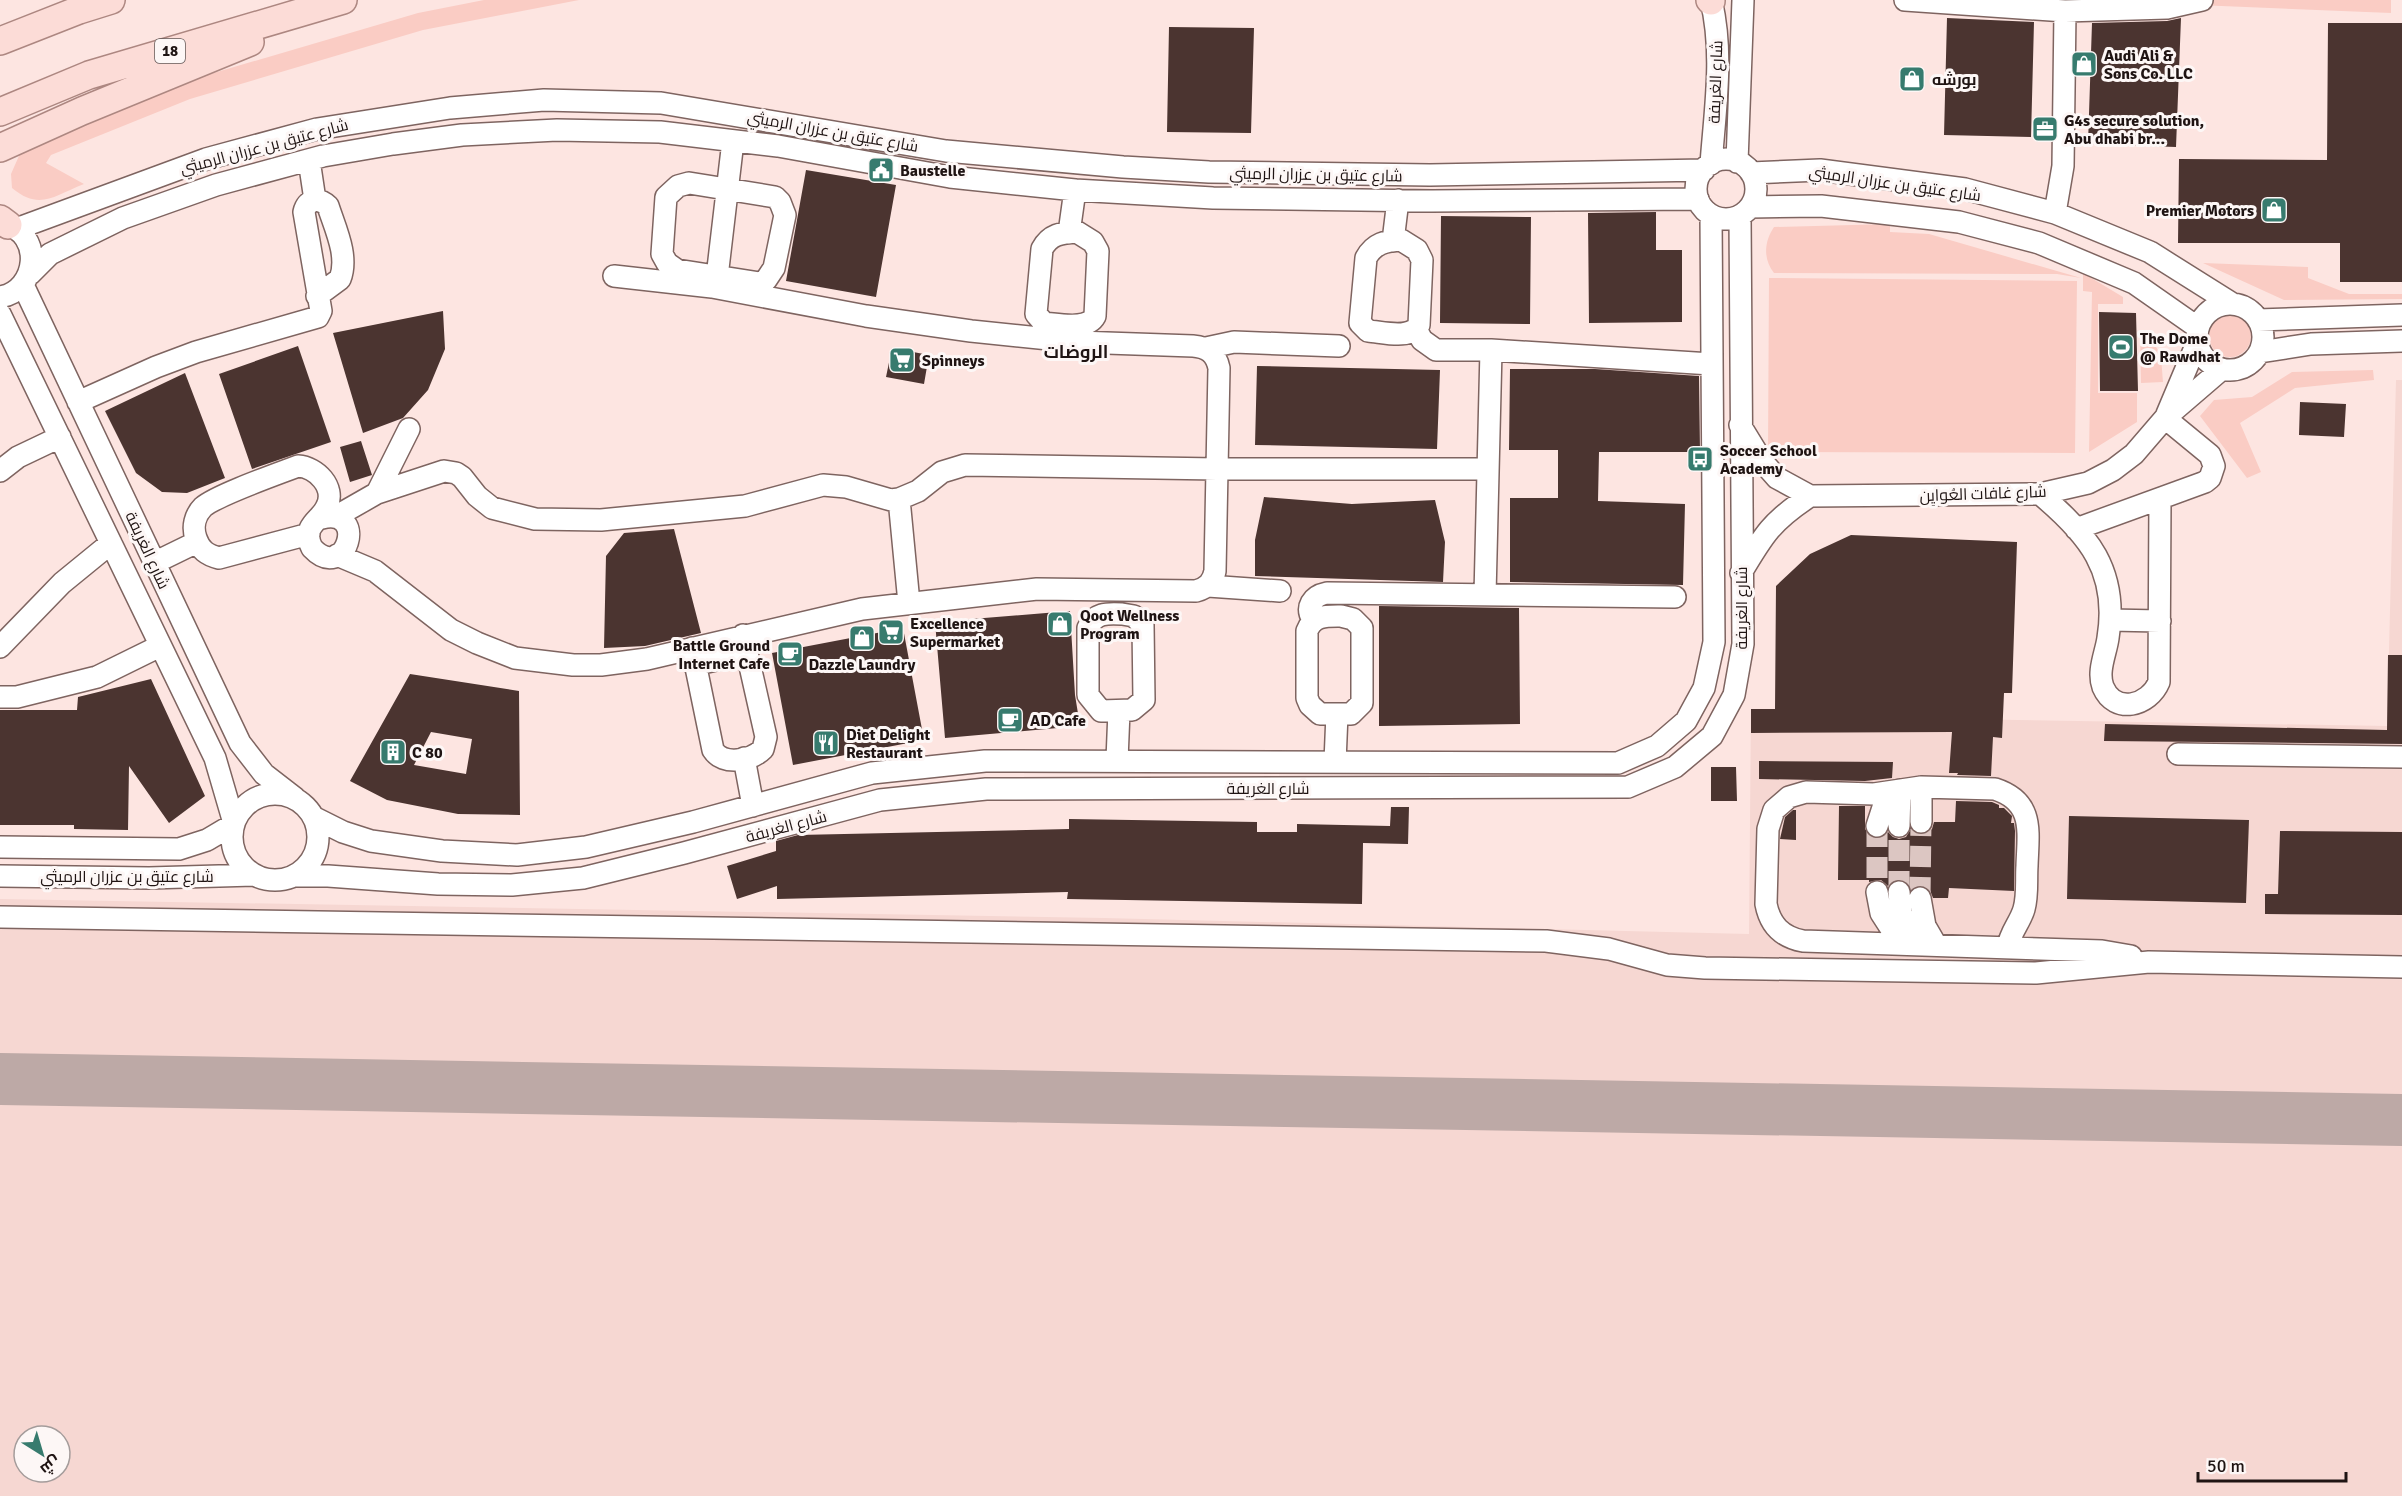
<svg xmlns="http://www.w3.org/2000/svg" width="2402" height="1496" font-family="Signika,Cairo,sans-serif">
<rect width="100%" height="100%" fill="#fde5e1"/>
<path fill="#f6d7d2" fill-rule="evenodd" d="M 2396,380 L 2402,380 L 2402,1496 L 0,1496 L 0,899 L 1104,918 L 1749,934 L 1751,709 L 1949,709 L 1952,719 L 2387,726 ZM 24,1436 L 60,1436 L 60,1472 L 24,1472 Z"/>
<path fill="#faccc4" d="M 484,0 L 579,0 L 423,30 L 190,99 L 51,155 L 46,163 L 84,184 C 53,196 40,211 12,188 L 11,174 L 22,149 L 183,82 L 418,13 Z
M 2198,0 L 2391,0 L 2391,13 L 2197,5 Z
M 1890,224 L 1890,232 L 1929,234 L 2081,278 L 2057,274 L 1774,273 C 1763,259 1764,242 1774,227 Z
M 2203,263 L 2308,267 L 2308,278 L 2349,294 L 2402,294 L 2402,299 L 2284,300 Z
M 2083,273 L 2123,297 L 2123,304 L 2098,304 L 2098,393 L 2137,393 L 2137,422 L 2089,452 L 2092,292 L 2083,291 Z
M 1769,278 L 2077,281 L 2075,453 L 1768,452 Z
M2209 336a21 21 0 1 1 42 0a21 21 0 1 1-42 0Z
M 2140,330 C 2162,349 2161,354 2163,382 L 2141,383 Z
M 2373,370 L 2374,380 L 2295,388 L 2240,423 L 2261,472 L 2247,478 L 2200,416 L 2214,400 L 2252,397 L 2292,372 Z"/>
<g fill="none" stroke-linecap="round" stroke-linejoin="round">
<path stroke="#bda9a6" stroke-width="52" d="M 0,1079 L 2402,1120"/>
</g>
<path fill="#4b3430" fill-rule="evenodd" d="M 1947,18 L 2034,22 L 2031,137 L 1944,135 Z
M 2181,18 L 2176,147 L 2088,144 L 2092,23 L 2167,21 Z
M 2328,23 L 2402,23 L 2402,282 L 2340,282 L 2340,243 L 2178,243 L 2179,159 L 2327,160 Z
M 1169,27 L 1254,28 L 1251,133 L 1167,132 Z
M 806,170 L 896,185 L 876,297 L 786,281 Z
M 1656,212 L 1656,250 L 1682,250 L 1682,322 L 1589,323 L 1588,213 Z
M 1441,216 L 1531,217 L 1530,324 L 1440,323 Z
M 443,311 L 445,349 L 428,390 L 403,418 L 363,433 L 333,333 Z
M 2099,312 L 2136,313 L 2138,391 L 2100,391 Z
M 298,346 L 331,442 L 252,469 L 219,374 Z
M 892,348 L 929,355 L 924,384 L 886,377 Z
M 1257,366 L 1440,370 L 1437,449 L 1255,445 Z
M 1510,369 L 1595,369 L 1699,376 L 1700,452 L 1599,452 L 1598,501 L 1685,504 L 1683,585 L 1510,582 L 1510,498 L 1558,498 L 1558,450 L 1509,450 Z
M 185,373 L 225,478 L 187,493 L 162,492 L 136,473 L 105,411 Z
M 2300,402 L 2346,404 L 2344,437 L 2299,435 Z
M 361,441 L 372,475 L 350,482 L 340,447 Z
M 1264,497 L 1352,504 L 1435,500 L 1445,542 L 1443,582 L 1255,576 L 1255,540 Z
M 674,529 L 701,633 L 645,646 L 604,648 L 606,556 L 624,533 Z
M 1851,535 L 2017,542 L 2012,693 L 2004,693 L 2002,738 L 1993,737 L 1991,776 L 1957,775 L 1958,773 L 1949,773 L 1952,732 L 1751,733 L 1751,709 L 1775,709 L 1776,586 L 1810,554 Z
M 1379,606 L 1519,608 L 1520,724 L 1379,726 Z
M 1070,611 L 1075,695 L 1080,726 L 945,738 L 935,622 Z
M 903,628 L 924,740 L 793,765 L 772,653 Z
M 2388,655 L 2402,655 L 2402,744 L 2104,741 L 2105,724 L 2387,730 Z
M 410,674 L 519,691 L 520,815 L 458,814 L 387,800 L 350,781 ZM 431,732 L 472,739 L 466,774 L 414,765 Z
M 151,679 L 205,796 L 169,823 L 129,766 L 128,830 L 74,829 L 74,825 L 0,825 L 0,710 L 77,710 L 78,697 Z
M 1759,761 L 1893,762 L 1892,778 L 1865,781 L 1759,779 Z
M 1711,767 L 1736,767 L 1737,801 L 1711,801 Z
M 1956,801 L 1992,802 L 1999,805 L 1999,808 L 2004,808 L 2012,816 L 2011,823 L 2014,823 L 2015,831 L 2014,891 L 1949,888 L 1948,898 L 1933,898 L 1930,890 L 1925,886 L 1917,886 L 1911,889 L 1904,880 L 1897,879 L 1888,886 L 1881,880 L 1869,882 L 1869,880 L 1838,880 L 1839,806 L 1865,806 L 1865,829 L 1873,838 L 1880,838 L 1888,832 L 1893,837 L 1899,839 L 1906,837 L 1911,829 L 1920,835 L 1927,833 L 1932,829 L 1934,822 L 1955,822 Z
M 1391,807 L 1409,807 L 1408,844 L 1363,843 L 1362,904 L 1067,899 L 1068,892 L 777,899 L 777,886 L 737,899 L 727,866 L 776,851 L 776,841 L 798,835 L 1069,829 L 1069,819 L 1257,822 L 1257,832 L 1297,832 L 1297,824 L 1390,826 Z
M 1793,810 L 1796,810 L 1796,840 L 1780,839 L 1785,817 Z
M 2069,816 L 2249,820 L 2246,903 L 2067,899 Z
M 2280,831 L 2402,832 L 2402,915 L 2265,914 L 2265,894 L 2278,894 Z"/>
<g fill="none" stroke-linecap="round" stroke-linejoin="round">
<path stroke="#dcc6c2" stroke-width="21" stroke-dasharray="21 10" stroke-linecap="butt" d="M 1877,826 L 1877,892
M 1899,892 L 1899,826
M 1920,898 L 1921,822"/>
<defs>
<path id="minor" d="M 1711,0 C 1724,53 1715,110 1711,164
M 1905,0 L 2065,11 L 2167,8 L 2202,0
M1696 189a30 30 0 1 1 60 0a30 30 0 1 1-60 0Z
M 309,160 L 315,200
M 1737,162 L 1743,0
M 1751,173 L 1820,170 L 1965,189 L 2055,213 L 2150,252 L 2231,303
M 689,183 L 775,197 L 780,202 L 785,215 L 774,268 L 766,280 L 760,283 L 677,270 L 667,263 L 662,254 L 666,197 L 678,186 Z
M 1750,207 L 1821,206 L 1959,222 L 2039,243 L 2134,283 L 2197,327
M 2055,213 L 2063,166 L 2065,11
M 16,229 L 206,159 L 317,129 L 450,108 L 544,100 L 661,103 L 946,151 L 1123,167 L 1209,172 L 1430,175 L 1704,170
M 1077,232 L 1093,242 L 1098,251 L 1095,316 C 1087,331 1058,324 1044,323 L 1036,314 L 1042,249 C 1050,234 1061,233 1077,232 Z
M 1069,233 L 1075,190
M 1401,240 L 1417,250 L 1422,260 L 1419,325 C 1410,340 1383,332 1368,331 L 1360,323 L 1366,258 C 1374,243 1386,241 1401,240 Z
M 1393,241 L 1398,200
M 30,274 L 50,254 L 123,218 L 216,185 L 323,156 L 393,144 L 462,135 L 557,130 L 660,132 L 778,146 L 950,177 L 1075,190 L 1213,198 L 1432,201 L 1698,199
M 717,277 L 733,141
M 23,285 L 240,743 L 264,774 L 295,798
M 0,297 C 38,291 44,233 4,224
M2197 337a33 33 0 1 1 66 0a33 33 0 1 1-66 0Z
M 0,314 L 215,758 L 234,823
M 2258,320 L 2402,315
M 1416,329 L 1422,340 L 1436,350 L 1491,350 L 1711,364
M 1206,348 L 1234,342 L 1339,346
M 2260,352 L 2311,344 L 2402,341
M 78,402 L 156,367 L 196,352 L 318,317 L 321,311 L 304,212 C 307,199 319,197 328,206 C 335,228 349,256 340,279 L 317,296
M 2167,414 L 2197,343
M 1740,425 L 1762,461 L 1777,478 L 1810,496 L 2040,494 L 2088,483 L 2113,470 L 2134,454 L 2165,418 L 2222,369
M 0,471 L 18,457 L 60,437
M 377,493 L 409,429
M 2040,494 C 2088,534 2119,571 2108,638 C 2106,653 2097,671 2103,687 C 2115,715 2149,706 2159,682 L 2160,499
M 899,499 L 909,603
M 335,517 L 377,493 L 444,471 L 456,473 L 462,477 L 477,496 L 492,508 L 535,519 L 601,520 L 745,506 L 823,485 L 846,487 L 891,500 L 899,499 L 918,491 L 942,472 L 965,465 L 1217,469 L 1488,469
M 2076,529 L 2205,482 L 2210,478 L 2214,466 L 2210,455 L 2165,418
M 309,534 L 219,558 C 207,555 200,550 196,538 C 192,527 195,515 203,507 C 217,495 277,474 298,466 C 316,467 336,487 327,506 C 323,516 314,520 310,529 C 307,536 309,542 312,548 C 346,584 369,507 322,518
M 337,555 L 375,571 L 451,630 L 477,643 L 515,658 L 573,665 L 601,665 L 647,659 L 862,609 L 1037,589 L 1196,591 C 1207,588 1213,582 1215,571 L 1219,368 C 1216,354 1208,347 1193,346 L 1078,342 L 971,331 L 866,316 L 712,287 L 614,276
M 154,563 L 197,542
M 1741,573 C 1764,534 1772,521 1810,496
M 1208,586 L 1280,591
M 1485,595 L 1491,350
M 1122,614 L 1134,616 L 1143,625 L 1144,700 L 1132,710 L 1101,711 L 1088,695 L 1088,628 C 1094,613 1107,613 1122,614 Z
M 1341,616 L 1353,619 L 1362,628 L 1362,703 L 1351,714 L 1320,714 L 1310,705 L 1307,698 L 1307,631 C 1313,615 1326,616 1341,616 Z
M 1313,620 C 1305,607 1312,596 1327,593 L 1675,597
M 2110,620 L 2160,621
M 0,647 L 62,583 L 111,543
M 692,648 L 713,750 C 723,766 751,761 763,749 L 766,737 L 743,635
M 694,665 L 746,653
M 0,697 L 17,697 L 97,677 L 160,646
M 2178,754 L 2402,757
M 744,758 L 753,806
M 1117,760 L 1119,711
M 1335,762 L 1337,714
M 1921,787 L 1921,822
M232 837a43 43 0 1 1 86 0a43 43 0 1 1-86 0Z
M 315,818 L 343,832 L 371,841 L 442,851 L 517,855 L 586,847 L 693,822 L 872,773 L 985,761 L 1618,763 L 1657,746 L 1686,721 L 1704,688 L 1714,642 L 1711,215
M 1877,826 L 1888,792
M 1899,826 L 1900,790
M 0,847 L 179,849 L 207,840 L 234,824
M 0,876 L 149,878 L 254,875
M 293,876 L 328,876 L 438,884 L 512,885 L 583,878 L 684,853 L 880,800 L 986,789 L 1628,787 L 1675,767 L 1712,736 L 1734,695 L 1743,644 L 1740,216
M 1877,892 L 1881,913 L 1901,944
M 1899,892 L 1901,913 L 1913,942
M 1920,898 L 1925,926 L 1936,945
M 0,917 L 1546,941 L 1609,949 L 1667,965 L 1705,968 L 2036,973 L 2149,962 L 2402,967
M 2008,947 C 2010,932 2020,923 2024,909 C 2028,895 2026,880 2027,866 C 2028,832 2035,802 1995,789 L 1921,787 L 1874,794 L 1806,792 L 1789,797 L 1774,810 L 1768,829 L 1766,904 C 1770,925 1782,937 1803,941 L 2102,951 L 2131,956"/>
<path id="major" d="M 1710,0 L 1711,1
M 0,41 L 79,10 L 111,0
M 0,112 L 89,75 L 343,0
M 0,148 L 82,111 L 250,42
M 0,219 L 8,225"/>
</defs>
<use href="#minor" stroke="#7e6460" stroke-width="24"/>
<use href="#major" stroke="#ad8781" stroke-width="30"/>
<use href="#minor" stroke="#fff" stroke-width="21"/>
<use href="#major" stroke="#fcdcd7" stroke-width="27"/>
</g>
<defs>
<symbol id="shop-square" viewBox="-11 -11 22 22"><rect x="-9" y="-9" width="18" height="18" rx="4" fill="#377b6e" stroke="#fdf7f6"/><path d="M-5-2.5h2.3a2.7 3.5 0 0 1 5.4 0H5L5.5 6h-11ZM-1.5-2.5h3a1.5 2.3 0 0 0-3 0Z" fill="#fff"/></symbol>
<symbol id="office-square" viewBox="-11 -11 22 22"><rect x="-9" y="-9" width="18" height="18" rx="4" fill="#377b6e" stroke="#fdf7f6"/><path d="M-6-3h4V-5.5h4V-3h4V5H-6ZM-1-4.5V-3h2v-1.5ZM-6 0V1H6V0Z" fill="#fff"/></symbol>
<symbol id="civic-square" viewBox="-11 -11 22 22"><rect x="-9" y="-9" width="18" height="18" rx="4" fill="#377b6e" stroke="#fdf7f6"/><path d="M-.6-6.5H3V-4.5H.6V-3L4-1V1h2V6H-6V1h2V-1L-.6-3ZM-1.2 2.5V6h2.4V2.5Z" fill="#fff"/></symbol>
<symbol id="stadium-square" viewBox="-11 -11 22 22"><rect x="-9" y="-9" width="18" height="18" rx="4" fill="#377b6e" stroke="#fdf7f6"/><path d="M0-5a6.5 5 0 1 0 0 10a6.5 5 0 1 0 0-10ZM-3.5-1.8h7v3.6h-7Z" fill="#fff"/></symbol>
<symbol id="supermarket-square" viewBox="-11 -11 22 22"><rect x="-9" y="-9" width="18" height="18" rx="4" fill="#377b6e" stroke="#fdf7f6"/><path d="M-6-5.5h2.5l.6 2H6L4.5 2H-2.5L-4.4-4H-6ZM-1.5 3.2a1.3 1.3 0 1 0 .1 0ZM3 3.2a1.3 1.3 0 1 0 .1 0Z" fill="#fff"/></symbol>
<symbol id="bus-square" viewBox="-11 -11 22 22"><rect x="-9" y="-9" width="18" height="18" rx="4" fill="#377b6e" stroke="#fdf7f6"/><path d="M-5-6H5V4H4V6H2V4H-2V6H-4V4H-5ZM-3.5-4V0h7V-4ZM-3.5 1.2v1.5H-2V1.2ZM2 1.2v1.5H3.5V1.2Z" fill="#fff"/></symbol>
<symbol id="cafe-square" viewBox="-11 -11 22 22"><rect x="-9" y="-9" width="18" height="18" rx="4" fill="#377b6e" stroke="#fdf7f6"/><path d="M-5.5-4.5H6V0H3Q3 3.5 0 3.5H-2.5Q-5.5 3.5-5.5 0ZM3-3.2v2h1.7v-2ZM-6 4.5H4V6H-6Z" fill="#fff"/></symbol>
<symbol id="restaurant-square" viewBox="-11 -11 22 22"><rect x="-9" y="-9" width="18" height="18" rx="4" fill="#377b6e" stroke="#fdf7f6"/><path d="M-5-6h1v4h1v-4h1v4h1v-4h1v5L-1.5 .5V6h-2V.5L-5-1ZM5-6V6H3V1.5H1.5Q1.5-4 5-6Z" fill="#fff"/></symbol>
<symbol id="building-square" viewBox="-11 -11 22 22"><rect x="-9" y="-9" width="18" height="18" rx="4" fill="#377b6e" stroke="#fdf7f6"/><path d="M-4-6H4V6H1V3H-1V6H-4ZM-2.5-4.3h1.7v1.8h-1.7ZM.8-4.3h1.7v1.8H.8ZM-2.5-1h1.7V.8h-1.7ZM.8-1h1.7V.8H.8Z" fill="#fff"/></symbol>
</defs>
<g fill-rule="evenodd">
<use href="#shop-square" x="2069" y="49" width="30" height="30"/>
<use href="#shop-square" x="1897" y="64" width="30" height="30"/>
<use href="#office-square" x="2030" y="114" width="30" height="30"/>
<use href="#civic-square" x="866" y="155" width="30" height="30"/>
<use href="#shop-square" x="2259" y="195" width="30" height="30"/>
<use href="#stadium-square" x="2106" y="332" width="30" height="30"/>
<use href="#supermarket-square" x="887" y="345" width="30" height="30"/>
<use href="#bus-square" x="1685" y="444" width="30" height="30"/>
<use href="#shop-square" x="1045" y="609" width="30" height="30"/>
<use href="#supermarket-square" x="876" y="617" width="30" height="30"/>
<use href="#shop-square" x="847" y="623" width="30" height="30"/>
<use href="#cafe-square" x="775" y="639" width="30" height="30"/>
<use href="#cafe-square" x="995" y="705" width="30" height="30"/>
<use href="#restaurant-square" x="811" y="728" width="30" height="30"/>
<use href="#building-square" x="378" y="737" width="30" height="30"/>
</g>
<g text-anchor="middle" stroke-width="6" stroke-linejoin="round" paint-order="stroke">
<rect fill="#fdf7f6" stroke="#625857" stroke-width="1.5" x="155" y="39" width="30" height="24" rx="4.5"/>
<g font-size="15" font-weight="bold" fill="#1f1413">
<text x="170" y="56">18</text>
</g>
<g font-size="16" font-weight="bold" fill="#1f1413" stroke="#fdf7f6" text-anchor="start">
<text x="2104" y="61">Audi Ali &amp;<tspan x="2104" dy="18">Sons Co. LLC</tspan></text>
<text x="1932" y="85">بورشه</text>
<text x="2064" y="126">G4s secure solution,<tspan x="2064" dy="18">Abu dhabi br...</tspan></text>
<text x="900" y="176">Baustelle</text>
<text x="2254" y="216" text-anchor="end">Premier Motors</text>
<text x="2140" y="344">The Dome<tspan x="2140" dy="18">@ Rawdhat</tspan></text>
<text x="922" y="366">Spinneys</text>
<text x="1720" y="456">Soccer School<tspan x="1720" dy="18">Academy</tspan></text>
<text x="1080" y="621">Qoot Wellness<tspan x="1080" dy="18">Program</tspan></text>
<text x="910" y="629">Excellence<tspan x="910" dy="18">Supermarket</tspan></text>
<text x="770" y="651" text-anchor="end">Battle Ground<tspan x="770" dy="18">Internet Cafe</tspan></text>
<text x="862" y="670" text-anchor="middle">Dazzle Laundry</text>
<text x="1030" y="726">AD Cafe</text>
<text x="846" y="740">Diet Delight<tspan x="846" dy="18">Restaurant</tspan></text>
<text x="412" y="758">C 80</text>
</g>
<g font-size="16" fill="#1f1413" stroke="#fdf7f6">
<text transform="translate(1715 82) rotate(-88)" y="6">شارع الغريفة</text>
<text transform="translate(833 131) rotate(10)" y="6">شارع عتيق بن عزران الرميثي</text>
<text transform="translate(264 146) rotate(-15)" y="6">شارع عتيق بن عزران الرميثي</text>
<text transform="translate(1316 174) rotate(1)" y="6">شارع عتيق بن عزران الرميثي</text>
<text transform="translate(1895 183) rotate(8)" y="6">شارع عتيق بن عزران الرميثي</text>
<text transform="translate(1983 493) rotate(-2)" y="6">شارع غافات العُوايِن</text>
<text transform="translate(148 550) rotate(65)" y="6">شارع الغريفة</text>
<text transform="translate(1741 608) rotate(-90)" y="6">شارع الغريفة</text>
<text x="1268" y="794">شارع الغريفة</text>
<text transform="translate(786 826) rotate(-15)" y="6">شارع الغريفة</text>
<text x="127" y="882">شارع عتيق بن عزران الرميثي</text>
</g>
<g font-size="18" font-weight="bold" fill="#1f1413" stroke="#fdf7f6">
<text x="1076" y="358">الروضات</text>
</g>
</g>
<g transform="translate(42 1454) rotate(143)"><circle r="28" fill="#fdf7f6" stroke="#a49c9b" stroke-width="1.5"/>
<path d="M0-4.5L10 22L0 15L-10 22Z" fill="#377b6e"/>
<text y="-9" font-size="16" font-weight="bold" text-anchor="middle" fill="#1f1413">ش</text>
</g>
<path d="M2198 1472v9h148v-9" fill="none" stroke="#1f1413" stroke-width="3"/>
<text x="2207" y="1472" font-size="18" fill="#1f1413" stroke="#fdf7f6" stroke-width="4.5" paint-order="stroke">50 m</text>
</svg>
